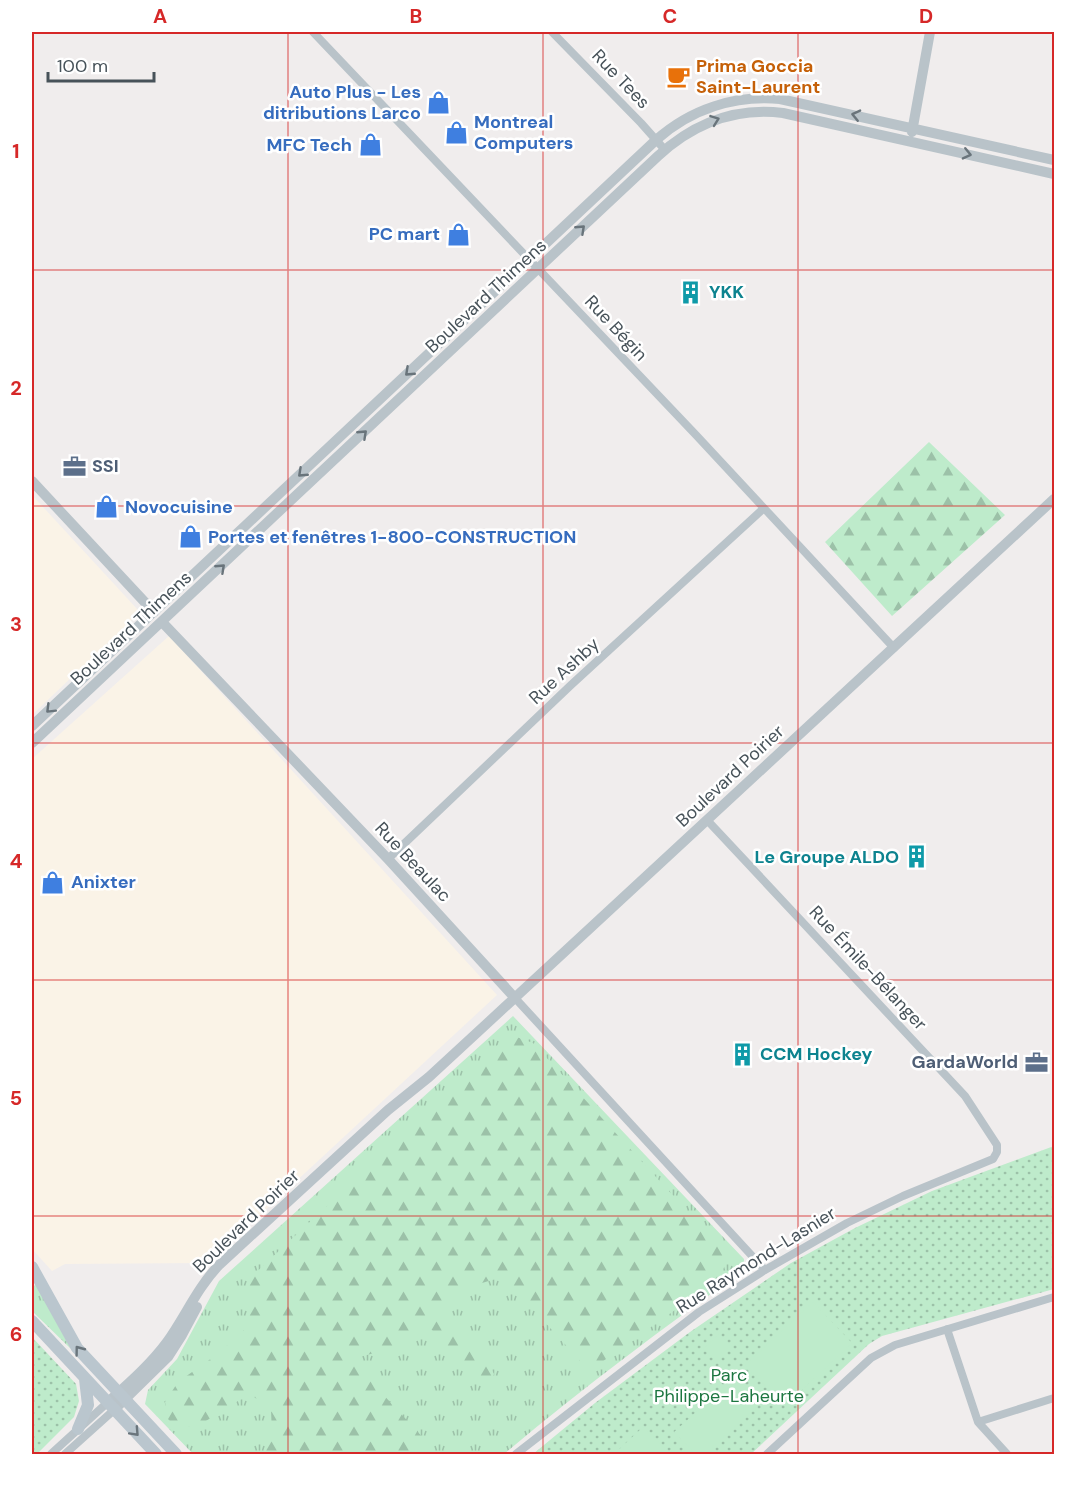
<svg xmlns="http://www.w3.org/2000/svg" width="1086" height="1486" font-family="'DM Sans',sans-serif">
<defs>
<pattern id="grass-tufts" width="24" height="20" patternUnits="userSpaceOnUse" patternTransform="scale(1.5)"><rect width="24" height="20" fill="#beebcb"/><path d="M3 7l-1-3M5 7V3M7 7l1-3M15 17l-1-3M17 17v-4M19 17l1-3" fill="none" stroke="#9cc1a8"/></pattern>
<pattern id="forest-firs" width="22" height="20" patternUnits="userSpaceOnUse" patternTransform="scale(1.5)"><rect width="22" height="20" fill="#beebcb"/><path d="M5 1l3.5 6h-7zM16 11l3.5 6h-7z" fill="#9cc1a8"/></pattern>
<pattern id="park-dots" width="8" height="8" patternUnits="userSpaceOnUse" patternTransform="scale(1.5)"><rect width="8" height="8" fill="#beebcb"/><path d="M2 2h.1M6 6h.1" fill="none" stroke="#9cc1a8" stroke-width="1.8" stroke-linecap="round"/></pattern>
</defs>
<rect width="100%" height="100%" fill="#f0eded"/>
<path fill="#faf3e7" d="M 32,495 L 138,610 L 137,615 L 32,715 Z
M 169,636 L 497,995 L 252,1222 L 204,1263 L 65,1264 L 52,1271 L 32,1249 L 32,759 Z"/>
<path fill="url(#grass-tufts)" d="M 513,1016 L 744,1259 L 744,1270 C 662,1329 581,1389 504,1454 L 193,1454 L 145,1404 L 148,1390 L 177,1359 L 219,1281 Z
M 36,1284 L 71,1349 L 32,1311 L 32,1288 Z"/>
<path fill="url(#forest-firs)" d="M 929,442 L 1005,515 L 892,616 L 825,542 Z
M 511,1035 L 533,1043 L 723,1250 L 726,1262 L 720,1278 L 599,1364 L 582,1363 L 513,1287 L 495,1279 L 456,1291 L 439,1307 L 439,1313 L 485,1358 L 494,1374 L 492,1379 L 477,1379 L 435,1332 L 428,1328 L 390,1349 L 359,1357 L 355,1364 L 427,1442 L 430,1454 L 263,1454 L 272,1436 L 271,1409 L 254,1397 L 246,1396 L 201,1424 L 178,1429 L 168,1419 L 165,1402 L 178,1382 L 219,1353 L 245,1329 L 249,1311 L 248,1280 L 500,1043 Z"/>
<path fill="url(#park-dots)" d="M 1054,1146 L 1054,1289 L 882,1336 L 869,1344 L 751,1454 L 533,1454 L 595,1403 L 690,1332 L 791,1263 L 855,1228 L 932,1191 Z
M 32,1337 L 76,1384 L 79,1401 L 74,1417 L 37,1454 L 32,1454 Z"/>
<path fill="#beebcb" d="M 813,1302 L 852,1343 L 785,1406 L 745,1365 Z
M 719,1334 L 730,1345 L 714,1359 L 703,1349 Z
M 735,1377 L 760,1404 L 705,1454 L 695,1454 L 674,1432 Z
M 643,1427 L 671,1454 L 614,1454 Z"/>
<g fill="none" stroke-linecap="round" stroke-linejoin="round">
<path stroke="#b9c3c9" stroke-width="8" d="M 313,32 L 696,435 L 894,648
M 552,32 L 641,123 L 665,150
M 388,859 L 571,685 L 763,509
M 515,998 L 765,1270
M 947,1329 L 978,1422 L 1007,1454
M 978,1422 L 1054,1398
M 51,1454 L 107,1403
M 65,1454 L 114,1410
M 516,1454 L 699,1312 L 765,1270 L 847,1223 L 903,1196 L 993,1159 L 997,1152 L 997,1145 L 965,1096 L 707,820
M 767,1454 L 871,1358 L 895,1345 L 1054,1297"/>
<path stroke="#b9c3c9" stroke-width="10" d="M 912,132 L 930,32
M 32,481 L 154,612
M 162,622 L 388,859 L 515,998
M 32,726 L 656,140 C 691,109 734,95 780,99 L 1054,160
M 32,743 L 658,156 C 694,123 735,107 783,113 L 1054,174
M 107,1403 C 128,1384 150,1365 167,1342 C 185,1317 197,1288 219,1265 L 388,1110 L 429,1077 L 507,1005 L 1054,499
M 114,1410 L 168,1357 L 182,1335 L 197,1307"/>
<path stroke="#bac6ce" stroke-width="12" d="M 32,1267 L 77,1348 L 176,1454
M 32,1321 L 156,1454
M 78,1429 L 88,1405 L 85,1379"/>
</g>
<defs><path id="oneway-chevron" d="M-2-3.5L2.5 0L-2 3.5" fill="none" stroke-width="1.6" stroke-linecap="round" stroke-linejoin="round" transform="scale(1.5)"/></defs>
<g stroke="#69747b">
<use href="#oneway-chevron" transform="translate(856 115) rotate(-167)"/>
<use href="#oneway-chevron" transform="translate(715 120) rotate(-20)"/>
<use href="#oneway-chevron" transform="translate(967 154) rotate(13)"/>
<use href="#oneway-chevron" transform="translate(581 229) rotate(-43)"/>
<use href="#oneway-chevron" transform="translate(409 372) rotate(137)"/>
<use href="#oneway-chevron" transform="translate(363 434) rotate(-43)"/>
<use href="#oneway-chevron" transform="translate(302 473) rotate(137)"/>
<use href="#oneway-chevron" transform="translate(221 568) rotate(-43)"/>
<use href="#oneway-chevron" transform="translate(50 709) rotate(135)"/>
</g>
<g stroke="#6a757c">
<use href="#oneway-chevron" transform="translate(79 1350) rotate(-127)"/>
<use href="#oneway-chevron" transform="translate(135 1432) rotate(47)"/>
</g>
<path fill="none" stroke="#d62828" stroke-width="1.5" stroke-opacity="0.55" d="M 288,32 L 288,1454M 543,32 L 543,1454M 798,32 L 798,1454M 32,270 L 1054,270M 32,506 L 1054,506M 32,743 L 1054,743M 32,980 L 1054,980M 32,1216 L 1054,1216"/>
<defs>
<symbol id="cafe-bare" viewBox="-9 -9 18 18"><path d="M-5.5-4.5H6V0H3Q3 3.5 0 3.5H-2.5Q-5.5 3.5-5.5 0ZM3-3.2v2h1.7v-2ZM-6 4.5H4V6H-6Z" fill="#e8710a" stroke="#fff" stroke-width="2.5" paint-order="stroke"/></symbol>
<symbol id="shop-bare" viewBox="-9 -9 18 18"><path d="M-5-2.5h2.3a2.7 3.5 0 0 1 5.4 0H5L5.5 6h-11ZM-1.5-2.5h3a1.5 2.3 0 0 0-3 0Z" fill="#3f7fe0" stroke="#fff" stroke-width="2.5" paint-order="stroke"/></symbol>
<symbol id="building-bare" viewBox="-9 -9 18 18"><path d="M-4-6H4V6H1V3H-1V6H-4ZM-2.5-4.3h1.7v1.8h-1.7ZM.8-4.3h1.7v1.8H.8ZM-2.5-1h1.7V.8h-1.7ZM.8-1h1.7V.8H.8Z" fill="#0f9aa8" stroke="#fff" stroke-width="2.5" paint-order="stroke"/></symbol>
<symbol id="office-bare" viewBox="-9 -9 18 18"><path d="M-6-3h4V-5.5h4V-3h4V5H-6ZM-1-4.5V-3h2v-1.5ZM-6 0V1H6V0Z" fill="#5c6f8a" stroke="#fff" stroke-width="2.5" paint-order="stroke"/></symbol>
</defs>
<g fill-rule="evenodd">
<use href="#cafe-bare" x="662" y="60" width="33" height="33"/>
<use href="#shop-bare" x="422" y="86" width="33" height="33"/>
<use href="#shop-bare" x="440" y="116" width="33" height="33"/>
<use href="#shop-bare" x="354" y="128" width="33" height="33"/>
<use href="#shop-bare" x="442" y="218" width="33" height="33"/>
<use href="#building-bare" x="674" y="276" width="33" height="33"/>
<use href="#office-bare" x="58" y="450" width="33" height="33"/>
<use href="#shop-bare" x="90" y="490" width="33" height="33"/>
<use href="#shop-bare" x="174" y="520" width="33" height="33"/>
<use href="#building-bare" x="900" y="840" width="33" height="33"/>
<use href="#shop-bare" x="36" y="866" width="33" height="33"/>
<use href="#building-bare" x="726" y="1038" width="33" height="33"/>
<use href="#office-bare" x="1020" y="1046" width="33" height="33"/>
</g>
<g text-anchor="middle" stroke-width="5" stroke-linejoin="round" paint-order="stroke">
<g font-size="18" font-weight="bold" fill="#c56008" stroke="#fff" text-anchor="start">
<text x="696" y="72">Prima Goccia<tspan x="696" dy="21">Saint-Laurent</tspan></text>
</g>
<g font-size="18" fill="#475259" stroke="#fff">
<text transform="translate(621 79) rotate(46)" y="6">Rue Tees</text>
<text transform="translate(486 296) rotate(-43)" y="6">Boulevard Thimens</text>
<text transform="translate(616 328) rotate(47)" y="6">Rue Bégin</text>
<text transform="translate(131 628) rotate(-43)" y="6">Boulevard Thimens</text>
<text transform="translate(564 671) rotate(-43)" y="6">Rue Ashby</text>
<text transform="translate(730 776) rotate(-43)" y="6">Boulevard Poirier</text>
<text transform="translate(413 862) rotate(47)" y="6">Rue Beaulac</text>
<text transform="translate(868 968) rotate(47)" y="6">Rue Émile-Bélanger</text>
<text transform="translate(246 1221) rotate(-44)" y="6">Boulevard Poirier</text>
<text transform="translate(756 1260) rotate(-32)" y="6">Rue Raymond-Lasnier</text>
</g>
<g font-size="18" font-weight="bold" fill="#366cbe" stroke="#fff" text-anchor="start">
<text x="421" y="98" text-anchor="end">Auto Plus - Les<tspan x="421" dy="21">ditributions Larco</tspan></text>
<text x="474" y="128">Montreal<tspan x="474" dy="21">Computers</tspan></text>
<text x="352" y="151" text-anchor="end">MFC Tech</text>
<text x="440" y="240" text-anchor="end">PC mart</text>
<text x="125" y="513">Novocuisine</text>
<text x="208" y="543">Portes et fenêtres 1-800-CONSTRUCTION</text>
<text x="71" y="888">Anixter</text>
</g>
<g font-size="18" font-weight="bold" fill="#0d838f" stroke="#fff" text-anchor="start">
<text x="709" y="298">YKK</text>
<text x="899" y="863" text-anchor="end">Le Groupe ALDO</text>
<text x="760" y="1060">CCM Hockey</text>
</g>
<g font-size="18" font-weight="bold" fill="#4e5e75" stroke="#fff" text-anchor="start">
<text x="92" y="472">SSI</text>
<text x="1018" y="1068" text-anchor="end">GardaWorld</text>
</g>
<g font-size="18" fill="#1c7640" stroke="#fff">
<text x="729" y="1381">Parc<tspan x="729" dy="21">Philippe-Laheurte</tspan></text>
</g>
</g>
<rect width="1086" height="1486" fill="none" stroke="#ffffff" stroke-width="66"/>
<path d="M48 72v9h106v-9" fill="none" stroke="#475259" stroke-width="3"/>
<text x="57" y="72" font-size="18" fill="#475259" stroke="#ffffff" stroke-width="4.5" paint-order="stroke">100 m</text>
<rect x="33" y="33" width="1020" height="1420" fill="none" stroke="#d62828" stroke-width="2"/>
<g font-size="20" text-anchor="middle" font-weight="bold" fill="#d62828">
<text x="160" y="23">A</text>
<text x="416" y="23">B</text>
<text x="670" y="23">C</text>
<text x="926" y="23">D</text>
<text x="16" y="158">1</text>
<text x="16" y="395">2</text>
<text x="16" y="631">3</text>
<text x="16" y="868">4</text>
<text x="16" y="1105">5</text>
<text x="16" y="1341">6</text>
</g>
</svg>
